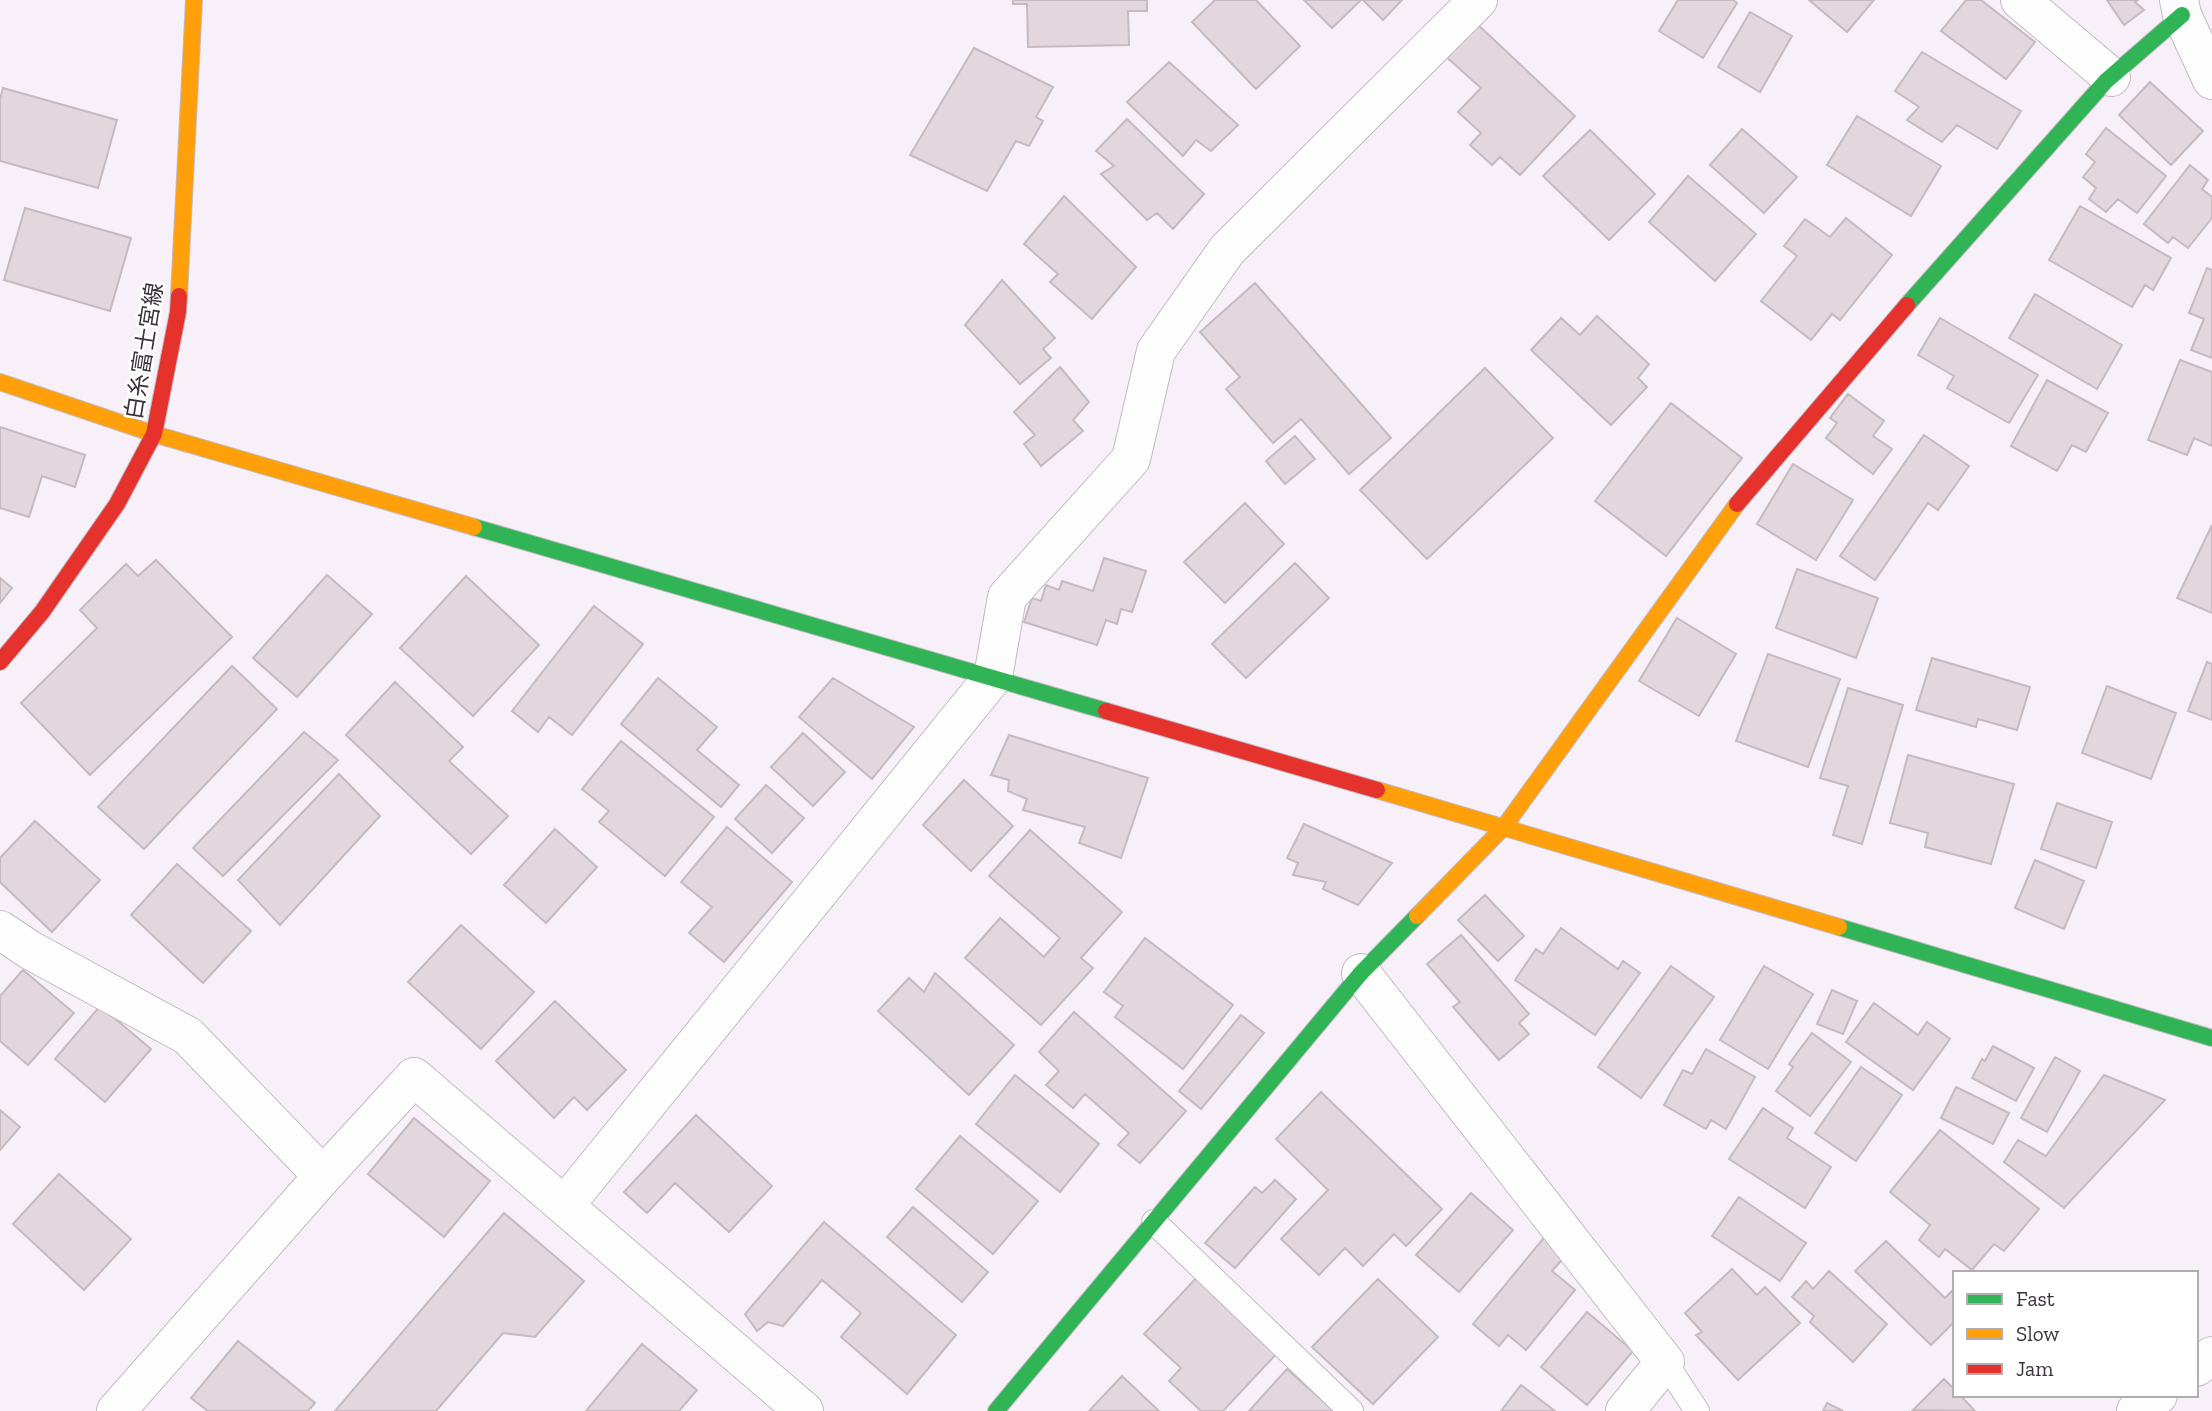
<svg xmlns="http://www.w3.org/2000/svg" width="2212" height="1411" font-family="'Zilla Slab','Noto Sans JP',serif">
<rect width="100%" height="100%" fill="#f8f0f9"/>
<path fill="#e3d7de" stroke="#c4bac0" stroke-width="2" d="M 1013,0 L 1147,0 L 1147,11 L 1128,11 L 1129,45 L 1028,47 L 1027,4 L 1013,4 Z
M 1215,0 L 1256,0 L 1300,46 L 1256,89 L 1192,22 Z
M 1304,0 L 1361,0 L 1332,28 Z
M 1363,0 L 1402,0 L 1383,20 Z
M 1678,0 L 1733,0 L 1737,3 L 1703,58 L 1659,31 Z
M 1809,0 L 1874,0 L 1847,32 Z
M 1966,0 L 1981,0 L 2035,42 L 2006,79 L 1941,31 Z
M 2107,0 L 2138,0 L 2135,2 L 2144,10 L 2124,25 Z
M 1750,12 L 1792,36 L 1760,92 L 1718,67 Z
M 1475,22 L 1575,116 L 1520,175 L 1500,157 L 1492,165 L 1470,145 L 1481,133 L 1458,112 L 1481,88 L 1443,54 Z
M 974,48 L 1053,87 L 1036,117 L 1043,121 L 1029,146 L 1016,141 L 987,191 L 910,155 Z
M 1922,52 L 2021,111 L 1997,149 L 1957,125 L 1942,142 L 1907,120 L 1919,107 L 1895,91 Z
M 1169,62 L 1238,125 L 1211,151 L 1196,140 L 1183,156 L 1127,102 Z
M 2150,82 L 2203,131 L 2171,165 L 2119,115 Z
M 3,88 L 117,120 L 98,188 L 0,161 L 0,99 Z
M 1857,116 L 1941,166 L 1911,216 L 1827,165 Z
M 1127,119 L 1204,194 L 1173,229 L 1157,213 L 1147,220 L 1101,174 L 1114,166 L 1096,151 Z
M 2106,128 L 2166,176 L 2137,213 L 2118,199 L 2106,212 L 2089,199 L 2096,188 L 2083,177 L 2095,162 L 2086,154 Z
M 1742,129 L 1797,177 L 1764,213 L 1710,165 Z
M 1590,130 L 1655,194 L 1609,240 L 1543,176 Z
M 2190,165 L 2208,180 L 2202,189 L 2212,197 L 2212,218 L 2188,248 L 2173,237 L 2168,243 L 2144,224 Z
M 1688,176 L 1756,234 L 1715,281 L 1649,222 Z
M 1064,196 L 1136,267 L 1092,319 L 1050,282 L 1058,274 L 1024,244 Z
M 2080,206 L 2171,258 L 2153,290 L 2145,285 L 2132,307 L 2049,260 Z
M 25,208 L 131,238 L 110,311 L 4,280 Z
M 1846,218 L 1892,255 L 1840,320 L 1832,314 L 1811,340 L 1761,301 L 1797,256 L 1784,246 L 1805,219 L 1830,237 Z
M 2207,268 L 2212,270 L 2212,358 L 2191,350 L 2204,319 L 2189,313 Z
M 1002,280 L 1055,338 L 1043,349 L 1051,358 L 1020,384 L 965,325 Z
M 1255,283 L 1391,438 L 1349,474 L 1301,419 L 1273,443 L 1226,389 L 1240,377 L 1200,332 Z
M 2035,294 L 2122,345 L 2097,389 L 2009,338 Z
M 1597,316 L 1649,364 L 1638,378 L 1647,387 L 1611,425 L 1531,350 L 1561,318 L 1580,335 Z
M 1940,318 L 2038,375 L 2009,423 L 1947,388 L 1954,376 L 1918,355 Z
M 2180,360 L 2212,372 L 2212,446 L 2194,438 L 2187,455 L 2148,440 Z
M 1060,367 L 1089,402 L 1073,420 L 1083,431 L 1041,466 L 1024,444 L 1035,435 L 1014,412 Z
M 1485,368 L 1553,438 L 1427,559 L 1360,490 Z
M 2047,380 L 2108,413 L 2086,452 L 2072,445 L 2057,471 L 2011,446 Z
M 1848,394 L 1884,421 L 1873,436 L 1892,449 L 1873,474 L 1826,438 L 1837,423 L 1830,418 Z
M 1671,403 L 1742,458 L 1666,556 L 1595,501 Z
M 0,427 L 85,455 L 75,487 L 42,476 L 29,517 L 0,508 Z
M 1924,435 L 1969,466 L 1938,510 L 1928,503 L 1875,580 L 1840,556 Z
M 1295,436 L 1315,459 L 1285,484 L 1266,461 Z
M 1793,464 L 1853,500 L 1816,560 L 1757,524 Z
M 1245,503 L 1284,544 L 1225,603 L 1184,562 Z
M 2212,525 L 2212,613 L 2177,598 Z
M 1104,558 L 1146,571 L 1132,612 L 1121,609 L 1117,624 L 1106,620 L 1097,645 L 1024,622 L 1032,598 L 1041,601 L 1046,585 L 1059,590 L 1062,581 L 1093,591 Z
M 156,560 L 232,637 L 90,775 L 21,703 L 97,628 L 80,610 L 126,564 L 138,576 Z
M 1295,563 L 1329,598 L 1246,678 L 1212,644 Z
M 1797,569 L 1878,598 L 1856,658 L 1776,628 Z
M 327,575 L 372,614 L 297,697 L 253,658 Z
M 466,576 L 539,645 L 473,716 L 400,648 Z
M 0,578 L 12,588 L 0,603 Z
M 594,606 L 643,644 L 572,735 L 549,717 L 538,732 L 512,711 Z
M 1677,618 L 1736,654 L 1699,716 L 1639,681 Z
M 1768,654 L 1840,679 L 1808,767 L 1736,741 Z
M 1932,658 L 2030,687 L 2017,730 L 1978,719 L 1976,727 L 1916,710 Z
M 2207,662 L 2212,664 L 2212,720 L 2188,711 Z
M 232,666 L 277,709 L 144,849 L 98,807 Z
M 658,678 L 717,727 L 697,750 L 739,785 L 721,807 L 621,724 Z
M 833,678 L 914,727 L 872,779 L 799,717 Z
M 395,682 L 463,747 L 449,761 L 508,816 L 471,854 L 346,735 Z
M 2107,686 L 2176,713 L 2151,779 L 2082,753 Z
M 1848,688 L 1903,705 L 1862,844 L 1833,835 L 1848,786 L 1820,778 Z
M 304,732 L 338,760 L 223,876 L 193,848 Z
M 803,733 L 845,772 L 813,806 L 771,767 Z
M 1009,735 L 1148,778 L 1121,858 L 1079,843 L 1085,827 L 1023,810 L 1027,799 L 1008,791 L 1009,780 L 991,775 Z
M 621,741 L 714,817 L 665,876 L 599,822 L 609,811 L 582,789 Z
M 1908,755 L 2014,784 L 1991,864 L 1925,847 L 1928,833 L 1890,823 Z
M 339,774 L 380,816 L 280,925 L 238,880 Z
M 964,780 L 1013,826 L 971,871 L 923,825 Z
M 766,785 L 804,818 L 772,853 L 735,819 Z
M 2057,803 L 2112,822 L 2096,868 L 2041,849 Z
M 35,821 L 100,880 L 52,932 L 0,882 L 0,858 Z
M 1304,824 L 1392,863 L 1358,905 L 1323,889 L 1326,882 L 1293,875 L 1298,863 L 1287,858 Z
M 727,827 L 792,882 L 724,962 L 689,933 L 712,907 L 681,882 Z
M 555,829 L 597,867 L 546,923 L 504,885 Z
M 1030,830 L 1122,912 L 1081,958 L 1093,968 L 1041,1025 L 965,958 L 1000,918 L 1044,957 L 1060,938 L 989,876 Z
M 2035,860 L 2084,881 L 2064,929 L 2015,908 Z
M 177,864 L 251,931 L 203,983 L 131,915 Z
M 1485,895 L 1524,936 L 1498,961 L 1458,920 Z
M 461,925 L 534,992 L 481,1049 L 408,982 Z
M 1561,928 L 1618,969 L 1623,961 L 1640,973 L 1595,1035 L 1515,980 L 1536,949 L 1543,954 Z
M 1461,935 L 1529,1014 L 1519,1023 L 1529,1034 L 1499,1060 L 1453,1007 L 1460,1002 L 1427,964 Z
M 1145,938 L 1233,1005 L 1183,1069 L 1115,1017 L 1123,1006 L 1104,992 Z
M 1671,966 L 1714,997 L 1641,1098 L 1598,1067 Z
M 1764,966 L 1813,994 L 1768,1069 L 1720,1040 Z
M 23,970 L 74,1013 L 28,1065 L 0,1041 L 0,996 Z
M 935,973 L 1014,1045 L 969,1095 L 878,1011 L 909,978 L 924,992 Z
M 1832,990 L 1857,1001 L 1843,1034 L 1817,1024 Z
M 555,1001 L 626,1070 L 587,1110 L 574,1097 L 554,1118 L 496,1061 Z
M 1874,1003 L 1918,1035 L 1927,1022 L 1950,1039 L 1913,1090 L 1846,1042 Z
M 100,1006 L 151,1049 L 105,1102 L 55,1059 Z
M 1074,1012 L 1186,1111 L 1140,1163 L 1118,1145 L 1129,1133 L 1085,1094 L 1073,1108 L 1046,1085 L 1059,1071 L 1039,1052 Z
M 1241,1015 L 1264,1033 L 1201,1109 L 1179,1091 Z
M 1812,1033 L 1851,1062 L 1810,1116 L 1776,1091 L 1793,1067 L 1789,1064 Z
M 1993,1046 L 2034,1068 L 2016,1101 L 1972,1078 L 1982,1059 L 1985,1061 Z
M 1706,1049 L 1755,1077 L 1726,1129 L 1711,1120 L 1706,1129 L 1664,1105 L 1683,1070 L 1692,1074 Z
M 2055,1057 L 2080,1071 L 2047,1132 L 2021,1118 Z
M 1861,1067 L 1902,1095 L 1856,1161 L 1815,1133 Z
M 1015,1075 L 1099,1144 L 1060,1192 L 976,1124 Z
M 2104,1075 L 2165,1100 L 2064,1208 L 2004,1162 L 2018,1140 L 2046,1156 Z
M 1956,1087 L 2009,1113 L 1993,1144 L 1941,1118 Z
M 1321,1092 L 1442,1209 L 1406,1246 L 1394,1234 L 1363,1266 L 1345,1248 L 1319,1275 L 1281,1239 L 1328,1190 L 1276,1139 Z
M 1763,1108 L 1793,1128 L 1787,1138 L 1831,1167 L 1805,1208 L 1729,1159 Z
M 0,1110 L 20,1127 L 0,1150 Z
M 696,1115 L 772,1186 L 729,1232 L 675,1183 L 647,1213 L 624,1192 Z
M 414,1118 L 490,1181 L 444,1237 L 368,1174 Z
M 1940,1130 L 2039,1209 L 2004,1251 L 1994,1244 L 1972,1270 L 1945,1249 L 1939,1257 L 1919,1240 L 1930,1225 L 1890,1192 Z
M 960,1136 L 1038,1201 L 993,1254 L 916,1189 Z
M 59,1174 L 131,1239 L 84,1290 L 13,1224 Z
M 1275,1180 L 1296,1199 L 1235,1268 L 1205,1243 L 1255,1187 L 1262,1193 Z
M 1471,1193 L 1513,1230 L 1459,1292 L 1416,1255 Z
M 1739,1197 L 1806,1243 L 1780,1281 L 1712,1236 Z
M 913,1207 L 988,1272 L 962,1302 L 887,1237 Z
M 504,1213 L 584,1281 L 535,1337 L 503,1333 L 436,1411 L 335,1411 Z
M 824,1222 L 956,1335 L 907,1394 L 841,1337 L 861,1313 L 822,1280 L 783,1326 L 768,1322 L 757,1331 L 745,1314 Z
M 1547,1234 L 1569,1252 L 1552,1271 L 1575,1290 L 1526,1350 L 1508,1335 L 1499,1346 L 1473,1324 Z
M 1886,1241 L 1945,1298 L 1952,1291 L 1955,1294 L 1955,1321 L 1931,1345 L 1855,1271 Z
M 1732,1269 L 1757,1295 L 1765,1287 L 1800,1323 L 1738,1380 L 1696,1335 L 1702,1332 L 1685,1313 Z
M 1829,1271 L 1887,1324 L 1853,1362 L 1810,1322 L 1814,1316 L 1792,1297 L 1806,1281 L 1813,1289 Z
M 1200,1274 L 1280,1350 L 1223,1411 L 1201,1411 L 1169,1381 L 1181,1368 L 1144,1334 Z
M 1378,1279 L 1438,1337 L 1373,1404 L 1312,1347 Z
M 1587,1312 L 1633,1351 L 1587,1405 L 1541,1367 Z
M 238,1341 L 315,1403 L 308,1411 L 208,1411 L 191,1398 Z
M 642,1344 L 697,1390 L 679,1411 L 586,1411 Z
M 1287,1369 L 1334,1411 L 1249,1411 Z
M 1122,1376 L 1159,1411 L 1089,1411 Z
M 1944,1379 L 1955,1390 L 1955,1395 L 1960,1395 L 1975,1411 L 1913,1410 Z
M 1521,1385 L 1555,1411 L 1501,1411 Z
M 1827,1403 L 1843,1411 L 1823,1411 Z"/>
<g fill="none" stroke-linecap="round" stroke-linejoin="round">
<defs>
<path id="lane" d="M 1154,1222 L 1351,1411
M 1665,1362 L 1697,1411"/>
<path id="street" d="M 2020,0 L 2111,77
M 2179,0 L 2182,15 L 2212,80
M 0,930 L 30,950 L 188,1036 L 323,1176 L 414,1077 L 804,1411
M 1361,973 L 1665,1362 L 1625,1411
M 565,1205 L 993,677 L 1007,597 L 1131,459 L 1156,351 L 1227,250 L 1478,0
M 2196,1367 L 2212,1356
M 116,1411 L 323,1176
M 2136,1411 L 2158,1395"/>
<path id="fast" d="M 1907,305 L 2106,81 L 2182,15
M 474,527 L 1106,711
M 1839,927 L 2212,1038
M 996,1411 L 1361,973 L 1417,916"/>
<path id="slow" d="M 179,296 L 194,0
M 0,382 L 154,434 L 474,527
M 1377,790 L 1839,927
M 1417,916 L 1504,827 L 1737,504"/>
<path id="jam" d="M 1737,504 L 1907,305
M 0,662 L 42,612 L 117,504 L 154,434 L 178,312 L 179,296
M 1106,711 L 1377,790"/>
</defs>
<use href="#lane" stroke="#c2bac3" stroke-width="26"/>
<use href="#street" stroke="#c2bac3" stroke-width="40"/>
<use href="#fast" stroke="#c2bac3" stroke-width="18"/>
<use href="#slow" stroke="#c2bac3" stroke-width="18"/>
<use href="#jam" stroke="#c2bac3" stroke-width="18"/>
<use href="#lane" stroke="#fefdfe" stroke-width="24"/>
<use href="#street" stroke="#fefdfe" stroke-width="38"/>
<use href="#fast" stroke="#30b455" stroke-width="16"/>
<use href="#slow" stroke="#ff9f0a" stroke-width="16"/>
<use href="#jam" stroke="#e5322d" stroke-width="16"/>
</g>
<g text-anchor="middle" stroke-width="5" stroke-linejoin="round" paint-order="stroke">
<g font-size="23" fill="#3d333e" stroke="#fff">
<text transform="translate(144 351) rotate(-81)" y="8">白糸富士宮線</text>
</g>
</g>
<rect x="1953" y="1271" width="245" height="126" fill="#ffffff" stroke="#b1adb2" stroke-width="2"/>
<rect x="1967" y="1294" width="35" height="10" fill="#30b455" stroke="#b1adb2" stroke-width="2"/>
<text x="2016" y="1306" font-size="21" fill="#3d333e">Fast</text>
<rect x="1967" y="1329" width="35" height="10" fill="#ff9f0a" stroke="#b1adb2" stroke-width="2"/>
<text x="2016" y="1341" font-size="21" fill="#3d333e">Slow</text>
<rect x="1967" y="1364" width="35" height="10" fill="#e5322d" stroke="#b1adb2" stroke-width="2"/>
<text x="2016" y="1376" font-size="21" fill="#3d333e">Jam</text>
</svg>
